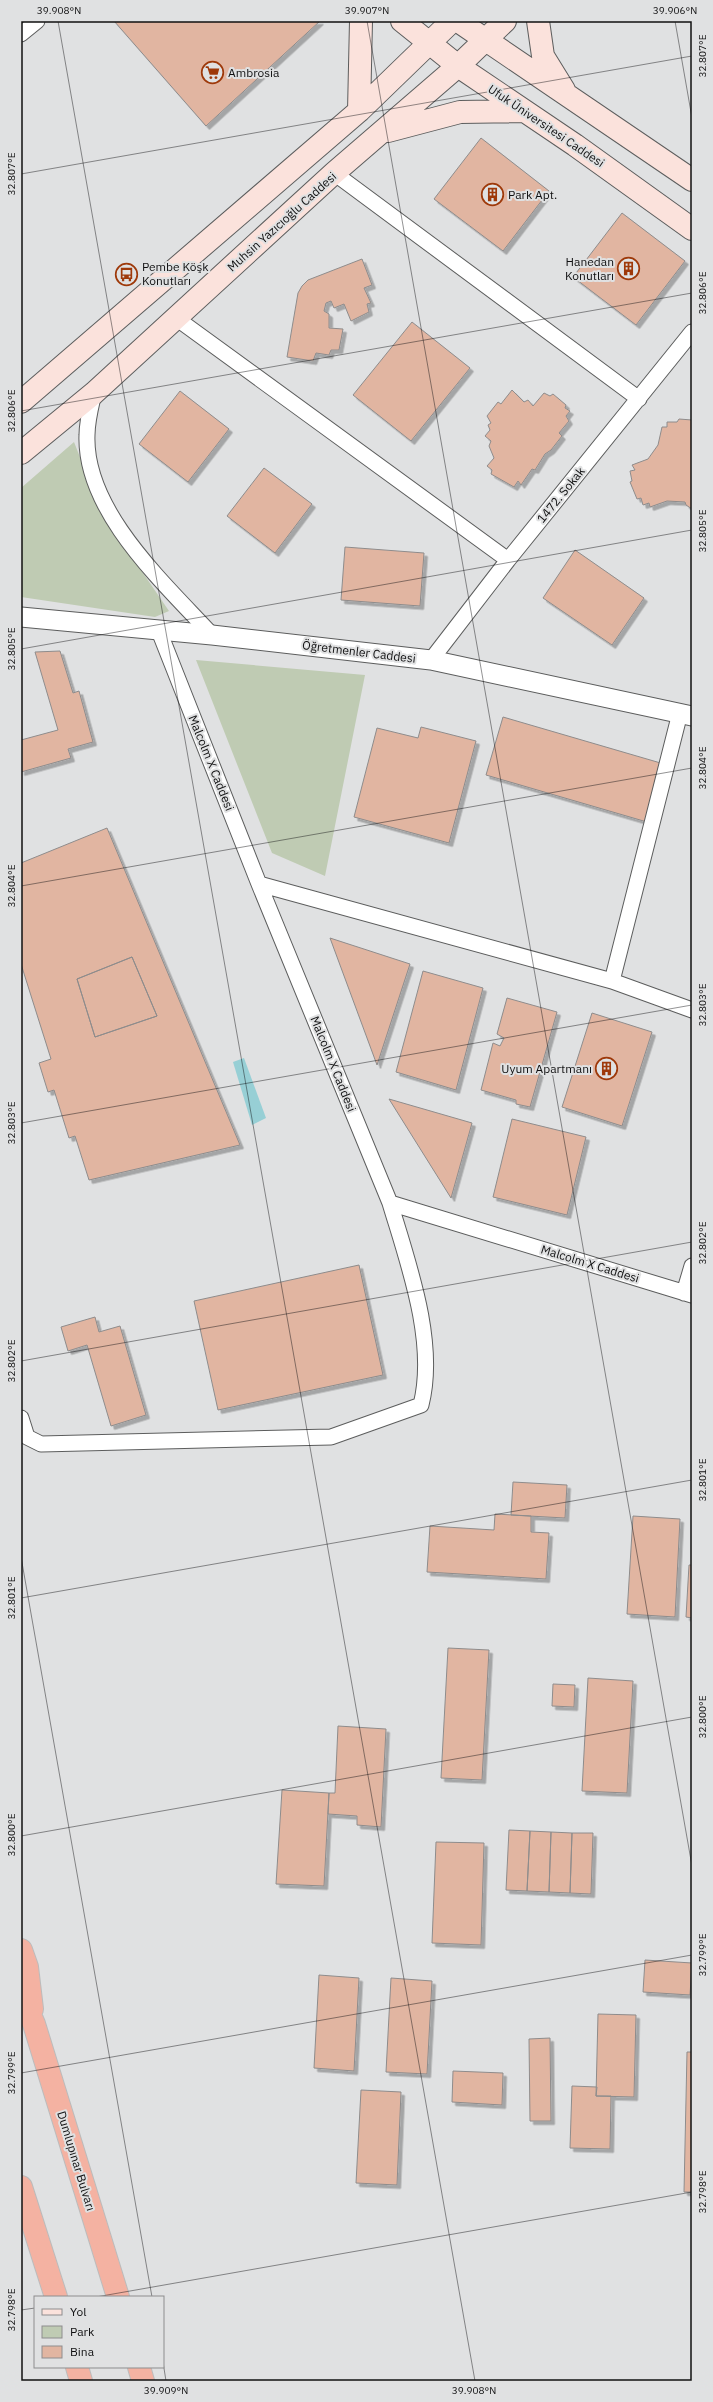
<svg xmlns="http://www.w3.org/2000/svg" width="713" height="2402" font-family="'IBM Plex Sans',sans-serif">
<defs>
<filter id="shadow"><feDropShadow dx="3.5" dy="3.5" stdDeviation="0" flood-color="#0004"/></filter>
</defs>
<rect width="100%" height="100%" fill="#e0e1e2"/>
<path fill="#bfcbb3" d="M 74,442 L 102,513 L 169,611 L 155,617 L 21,597 L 21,488 Z
M 196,660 L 365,675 L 325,876 L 272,853 Z"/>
<path fill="#97cfd5" d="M 244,1058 L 266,1118 L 252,1125 L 233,1062 Z"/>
<path fill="#e1b5a1" stroke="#8e8c8c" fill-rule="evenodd" filter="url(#shadow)" d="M 114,21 L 320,21 L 206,126 Z
M 481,138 L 549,191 L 503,251 L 434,199 Z
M 622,213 L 685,261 L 636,325 L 573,277 Z
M 362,259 L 372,285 L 364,288 L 371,303 L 367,304 L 369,312 L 351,321 L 344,304 L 334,308 L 331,301 L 326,303 L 324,311 L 329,314 L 329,328 L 343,329 L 339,350 L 331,350 L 329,355 L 316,353 L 313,361 L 287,357 L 298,293 L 302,286 L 308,280 Z
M 412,322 L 470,368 L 411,441 L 353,395 Z
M 512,390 L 524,402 L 528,400 L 533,406 L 544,393 L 550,396 L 553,394 L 566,405 L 565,408 L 570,411 L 566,416 L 569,421 L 559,433 L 562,436 L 551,450 L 545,454 L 535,470 L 532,469 L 521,485 L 518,481 L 514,487 L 491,474 L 492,470 L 487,466 L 494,458 L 489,446 L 491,441 L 485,436 L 490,430 L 488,425 L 491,423 L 487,416 L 498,402 L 501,404 Z
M 180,391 L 229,429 L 188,482 L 139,444 Z
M 679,419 L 692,420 L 692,509 L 686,505 L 685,502 L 667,501 L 650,507 L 649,503 L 643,505 L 641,498 L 637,499 L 630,482 L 632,481 L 630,471 L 635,470 L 632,465 L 648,459 L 658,445 L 662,427 L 667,427 L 667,422 L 677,422 Z
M 264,468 L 312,504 L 275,553 L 227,516 Z
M 345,547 L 424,553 L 420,606 L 341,600 Z
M 575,550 L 644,598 L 612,645 L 543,598 Z
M 60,651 L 73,693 L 79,691 L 93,742 L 68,749 L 71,758 L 21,772 L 21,740 L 58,730 L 35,652 Z
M 503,717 L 664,764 L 647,822 L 486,775 Z
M 421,727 L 476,741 L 449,843 L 354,817 L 377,728 L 418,738 Z
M 107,828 L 240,1145 L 89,1180 L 75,1136 L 69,1138 L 54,1090 L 48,1092 L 39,1063 L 51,1059 L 21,964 L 21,863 ZM 132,957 L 157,1016 L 95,1037 L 77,979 Z
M 330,938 L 410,964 L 377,1065 Z
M 132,957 L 157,1016 L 95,1037 L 77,979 Z
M 423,971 L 483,988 L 456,1090 L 396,1072 Z
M 507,998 L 557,1012 L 530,1107 L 516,1104 L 516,1100 L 481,1090 L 493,1043 L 500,1046 L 504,1038 L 497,1034 Z
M 592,1013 L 652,1032 L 622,1126 L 562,1107 Z
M 389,1099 L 472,1123 L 451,1198 Z
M 512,1119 L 586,1137 L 567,1215 L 493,1197 Z
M 359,1265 L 383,1375 L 218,1410 L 194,1301 Z
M 95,1317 L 99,1332 L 120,1326 L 146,1415 L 111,1426 L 87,1345 L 68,1351 L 61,1327 Z
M 513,1482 L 567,1485 L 565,1518 L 511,1515 Z
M 495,1514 L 531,1516 L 531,1532 L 549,1533 L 546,1579 L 427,1572 L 430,1526 L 494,1530 Z
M 633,1516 L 680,1519 L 675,1617 L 627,1614 Z
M 689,1565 L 692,1565 L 692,1618 L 686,1617 Z
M 448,1648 L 489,1650 L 482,1780 L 441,1778 Z
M 588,1678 L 633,1681 L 627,1793 L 582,1791 Z
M 553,1684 L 575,1685 L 574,1707 L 552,1706 Z
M 338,1726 L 386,1729 L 381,1827 L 357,1825 L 357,1816 L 328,1814 L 329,1793 L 335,1793 Z
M 282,1790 L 329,1793 L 324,1886 L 276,1884 Z
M 509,1830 L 530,1831 L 527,1891 L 506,1890 Z
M 530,1831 L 551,1832 L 549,1892 L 527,1891 Z
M 551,1832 L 572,1833 L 570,1893 L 549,1892 Z
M 572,1833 L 593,1833 L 591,1894 L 570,1893 Z
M 436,1842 L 484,1843 L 481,1945 L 432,1943 Z
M 645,1960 L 692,1963 L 690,1995 L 643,1992 Z
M 319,1975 L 359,1978 L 354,2071 L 314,2068 Z
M 391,1978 L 432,1981 L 427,2074 L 386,2072 Z
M 598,2014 L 636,2015 L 634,2097 L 596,2096 Z
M 550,2038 L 551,2121 L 530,2121 L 529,2039 Z
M 687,2052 L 692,2052 L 692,2192 L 684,2192 Z
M 453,2071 L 503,2073 L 502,2105 L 452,2102 Z
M 572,2086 L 597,2087 L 596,2096 L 611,2096 L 610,2149 L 570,2148 Z
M 361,2090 L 401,2092 L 397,2185 L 356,2183 Z"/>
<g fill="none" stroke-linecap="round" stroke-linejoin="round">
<defs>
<path id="minor" d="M 21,34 L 37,21
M 334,173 L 639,399
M 176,318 L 508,560
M 94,393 C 91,406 87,421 87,435 C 84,511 164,583 212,635
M 159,631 L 259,884 L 390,1203 L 692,1295
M 431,660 L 508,560 L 692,332
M 259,884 L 612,981 L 692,1010
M 612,981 L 680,713
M 684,1293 L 692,1266
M 21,1418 L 27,1437 L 41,1444 L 331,1437 L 421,1405 C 437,1342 408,1263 390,1203"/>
<path id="tertiary" d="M 21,617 L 212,635 L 431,660 L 692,716"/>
<path id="secondary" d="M 402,21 L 458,66 L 575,145 L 692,229
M 458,21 L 692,180
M 538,21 L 543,56 L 564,90
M 359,111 L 361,21
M 388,131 L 460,112 L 524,111
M 21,402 L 359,111 L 452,21
M 21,453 L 94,393 L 334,173 L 458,66 L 505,21"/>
<path id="trunk" d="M 21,1950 L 27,1967 L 32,2009
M 21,1994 L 34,2024 L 118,2297
M 21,2187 L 56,2297
M 77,2367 L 81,2381
M 139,2367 L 143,2381"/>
</defs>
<use href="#minor" stroke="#5c5d5d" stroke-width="17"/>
<use href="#tertiary" stroke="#5c5d5d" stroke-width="21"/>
<use href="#secondary" stroke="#5c5d5d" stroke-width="24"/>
<use href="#trunk" stroke="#bcbcbc" stroke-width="24"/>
<use href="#minor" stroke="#fff" stroke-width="15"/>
<use href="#tertiary" stroke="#fff" stroke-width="19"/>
<use href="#secondary" stroke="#fbe2dc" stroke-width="22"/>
<use href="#trunk" stroke="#f4b2a2" stroke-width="22"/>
</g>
<path fill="none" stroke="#101011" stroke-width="1" stroke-opacity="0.45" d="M 58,21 L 475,2381M 367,21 L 692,1866M 675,21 L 692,118M 21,174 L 692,56M 21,411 L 692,293M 21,649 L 692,530M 21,886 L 692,768M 21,1123 L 692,1005M 21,1361 L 692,1242M 21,1557 L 152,2297M 21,1598 L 692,1480M 21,1836 L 692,1717M 21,2073 L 692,1955M 96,2297 L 692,2192M 21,2310 L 35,2308M 163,2362 L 166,2381"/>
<defs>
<symbol id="supermarket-ring" viewBox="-11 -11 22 22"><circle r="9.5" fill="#e0e1e2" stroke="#9e390a" stroke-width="1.5"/><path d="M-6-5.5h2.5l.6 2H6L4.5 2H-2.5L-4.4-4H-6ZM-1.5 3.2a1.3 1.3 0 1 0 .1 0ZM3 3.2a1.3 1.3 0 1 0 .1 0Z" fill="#9e390a"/></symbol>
<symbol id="building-ring" viewBox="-11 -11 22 22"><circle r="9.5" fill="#e0e1e2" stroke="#9e390a" stroke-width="1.5"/><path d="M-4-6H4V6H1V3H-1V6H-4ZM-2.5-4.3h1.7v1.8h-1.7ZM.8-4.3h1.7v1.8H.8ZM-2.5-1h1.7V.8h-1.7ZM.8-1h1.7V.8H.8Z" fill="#9e390a"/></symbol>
<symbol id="bus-ring" viewBox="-11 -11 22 22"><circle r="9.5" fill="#e0e1e2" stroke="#9e390a" stroke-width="1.5"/><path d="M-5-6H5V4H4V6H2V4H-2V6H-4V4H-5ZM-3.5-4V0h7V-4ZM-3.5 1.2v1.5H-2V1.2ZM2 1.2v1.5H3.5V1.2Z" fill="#9e390a"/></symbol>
</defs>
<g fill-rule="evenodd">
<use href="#supermarket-ring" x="200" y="60" width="25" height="25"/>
<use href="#building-ring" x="480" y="182" width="25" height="25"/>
<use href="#building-ring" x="616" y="256" width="25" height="25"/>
<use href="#bus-ring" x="114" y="262" width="25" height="25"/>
<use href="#building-ring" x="594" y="1056" width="25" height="25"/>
</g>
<g text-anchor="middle" stroke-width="4" stroke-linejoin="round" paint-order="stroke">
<g font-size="12" fill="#101011" stroke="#e0e1e2" text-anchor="start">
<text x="228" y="77">Ambrosia</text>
<text x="508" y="199">Park Apt.</text>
<text x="614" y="266" text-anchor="end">Hanedan<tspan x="614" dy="14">Konutları</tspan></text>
<text x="142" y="271">Pembe Köşk<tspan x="142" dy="14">Konutları</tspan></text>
<text x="592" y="1073" text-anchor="end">Uyum Apartmanı</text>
</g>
<g font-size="12" fill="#101011" stroke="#e0e1e2">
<text transform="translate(546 126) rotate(34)" y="4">Ufuk Üniversitesi Caddesi</text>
<text transform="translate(282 222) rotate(-42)" y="4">Muhsin Yazıcıoğlu Caddesi</text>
<text transform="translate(561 495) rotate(-51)" y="4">1472. Sokak</text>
<text transform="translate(359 652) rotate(7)" y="4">Öğretmenler Caddesi</text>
<text transform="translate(211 763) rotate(68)" y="4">Malcolm X Caddesi</text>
<text transform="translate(333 1064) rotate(68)" y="4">Malcolm X Caddesi</text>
<text transform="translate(590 1264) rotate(17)" y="4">Malcolm X Caddesi</text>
<text transform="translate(76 2161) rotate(73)" y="4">Dumlupınar Bulvarı</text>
</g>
</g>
<rect width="713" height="2402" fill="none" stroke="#e0e1e2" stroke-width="44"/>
<rect x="34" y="2296" width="130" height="72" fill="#e0e1e2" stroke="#8d8d8e"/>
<rect x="42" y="2309" width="20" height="6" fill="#fbe2dc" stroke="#8d8d8e"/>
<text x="70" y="2316" font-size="12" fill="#101011">Yol</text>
<rect x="42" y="2326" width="20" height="12" fill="#bfcbb3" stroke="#8d8d8e"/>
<text x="70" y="2336" font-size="12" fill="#101011">Park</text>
<rect x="42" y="2346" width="20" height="12" fill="#e1b5a1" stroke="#8d8d8e"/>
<text x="70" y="2356" font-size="12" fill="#101011">Bina</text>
<rect x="22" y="22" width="669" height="2358" fill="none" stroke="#101011" stroke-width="1.5"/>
<g font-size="10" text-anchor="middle" fill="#101011">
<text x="59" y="14">39.908°N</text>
<text x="367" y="14">39.907°N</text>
<text x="675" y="14">39.906°N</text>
<text transform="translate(702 56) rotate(-90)" y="4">32.807°E</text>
<text transform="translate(11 174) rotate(-90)" y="4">32.807°E</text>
<text transform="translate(702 293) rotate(-90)" y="4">32.806°E</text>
<text transform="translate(11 411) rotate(-90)" y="4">32.806°E</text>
<text transform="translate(702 531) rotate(-90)" y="4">32.805°E</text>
<text transform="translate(11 649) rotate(-90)" y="4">32.805°E</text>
<text transform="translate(702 768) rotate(-90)" y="4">32.804°E</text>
<text transform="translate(11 886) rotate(-90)" y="4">32.804°E</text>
<text transform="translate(702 1005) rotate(-90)" y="4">32.803°E</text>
<text transform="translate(11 1123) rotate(-90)" y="4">32.803°E</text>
<text transform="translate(702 1243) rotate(-90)" y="4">32.802°E</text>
<text transform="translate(11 1361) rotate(-90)" y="4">32.802°E</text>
<text transform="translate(702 1480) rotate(-90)" y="4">32.801°E</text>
<text transform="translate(11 1598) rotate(-90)" y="4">32.801°E</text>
<text transform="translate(702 1717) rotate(-90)" y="4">32.800°E</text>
<text transform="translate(11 1835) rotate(-90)" y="4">32.800°E</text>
<text transform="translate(702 1955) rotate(-90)" y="4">32.799°E</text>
<text transform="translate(11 2073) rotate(-90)" y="4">32.799°E</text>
<text transform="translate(702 2192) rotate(-90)" y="4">32.798°E</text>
<text transform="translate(11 2310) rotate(-90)" y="4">32.798°E</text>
<text x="166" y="2394">39.909°N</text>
<text x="474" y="2394">39.908°N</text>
</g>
</svg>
